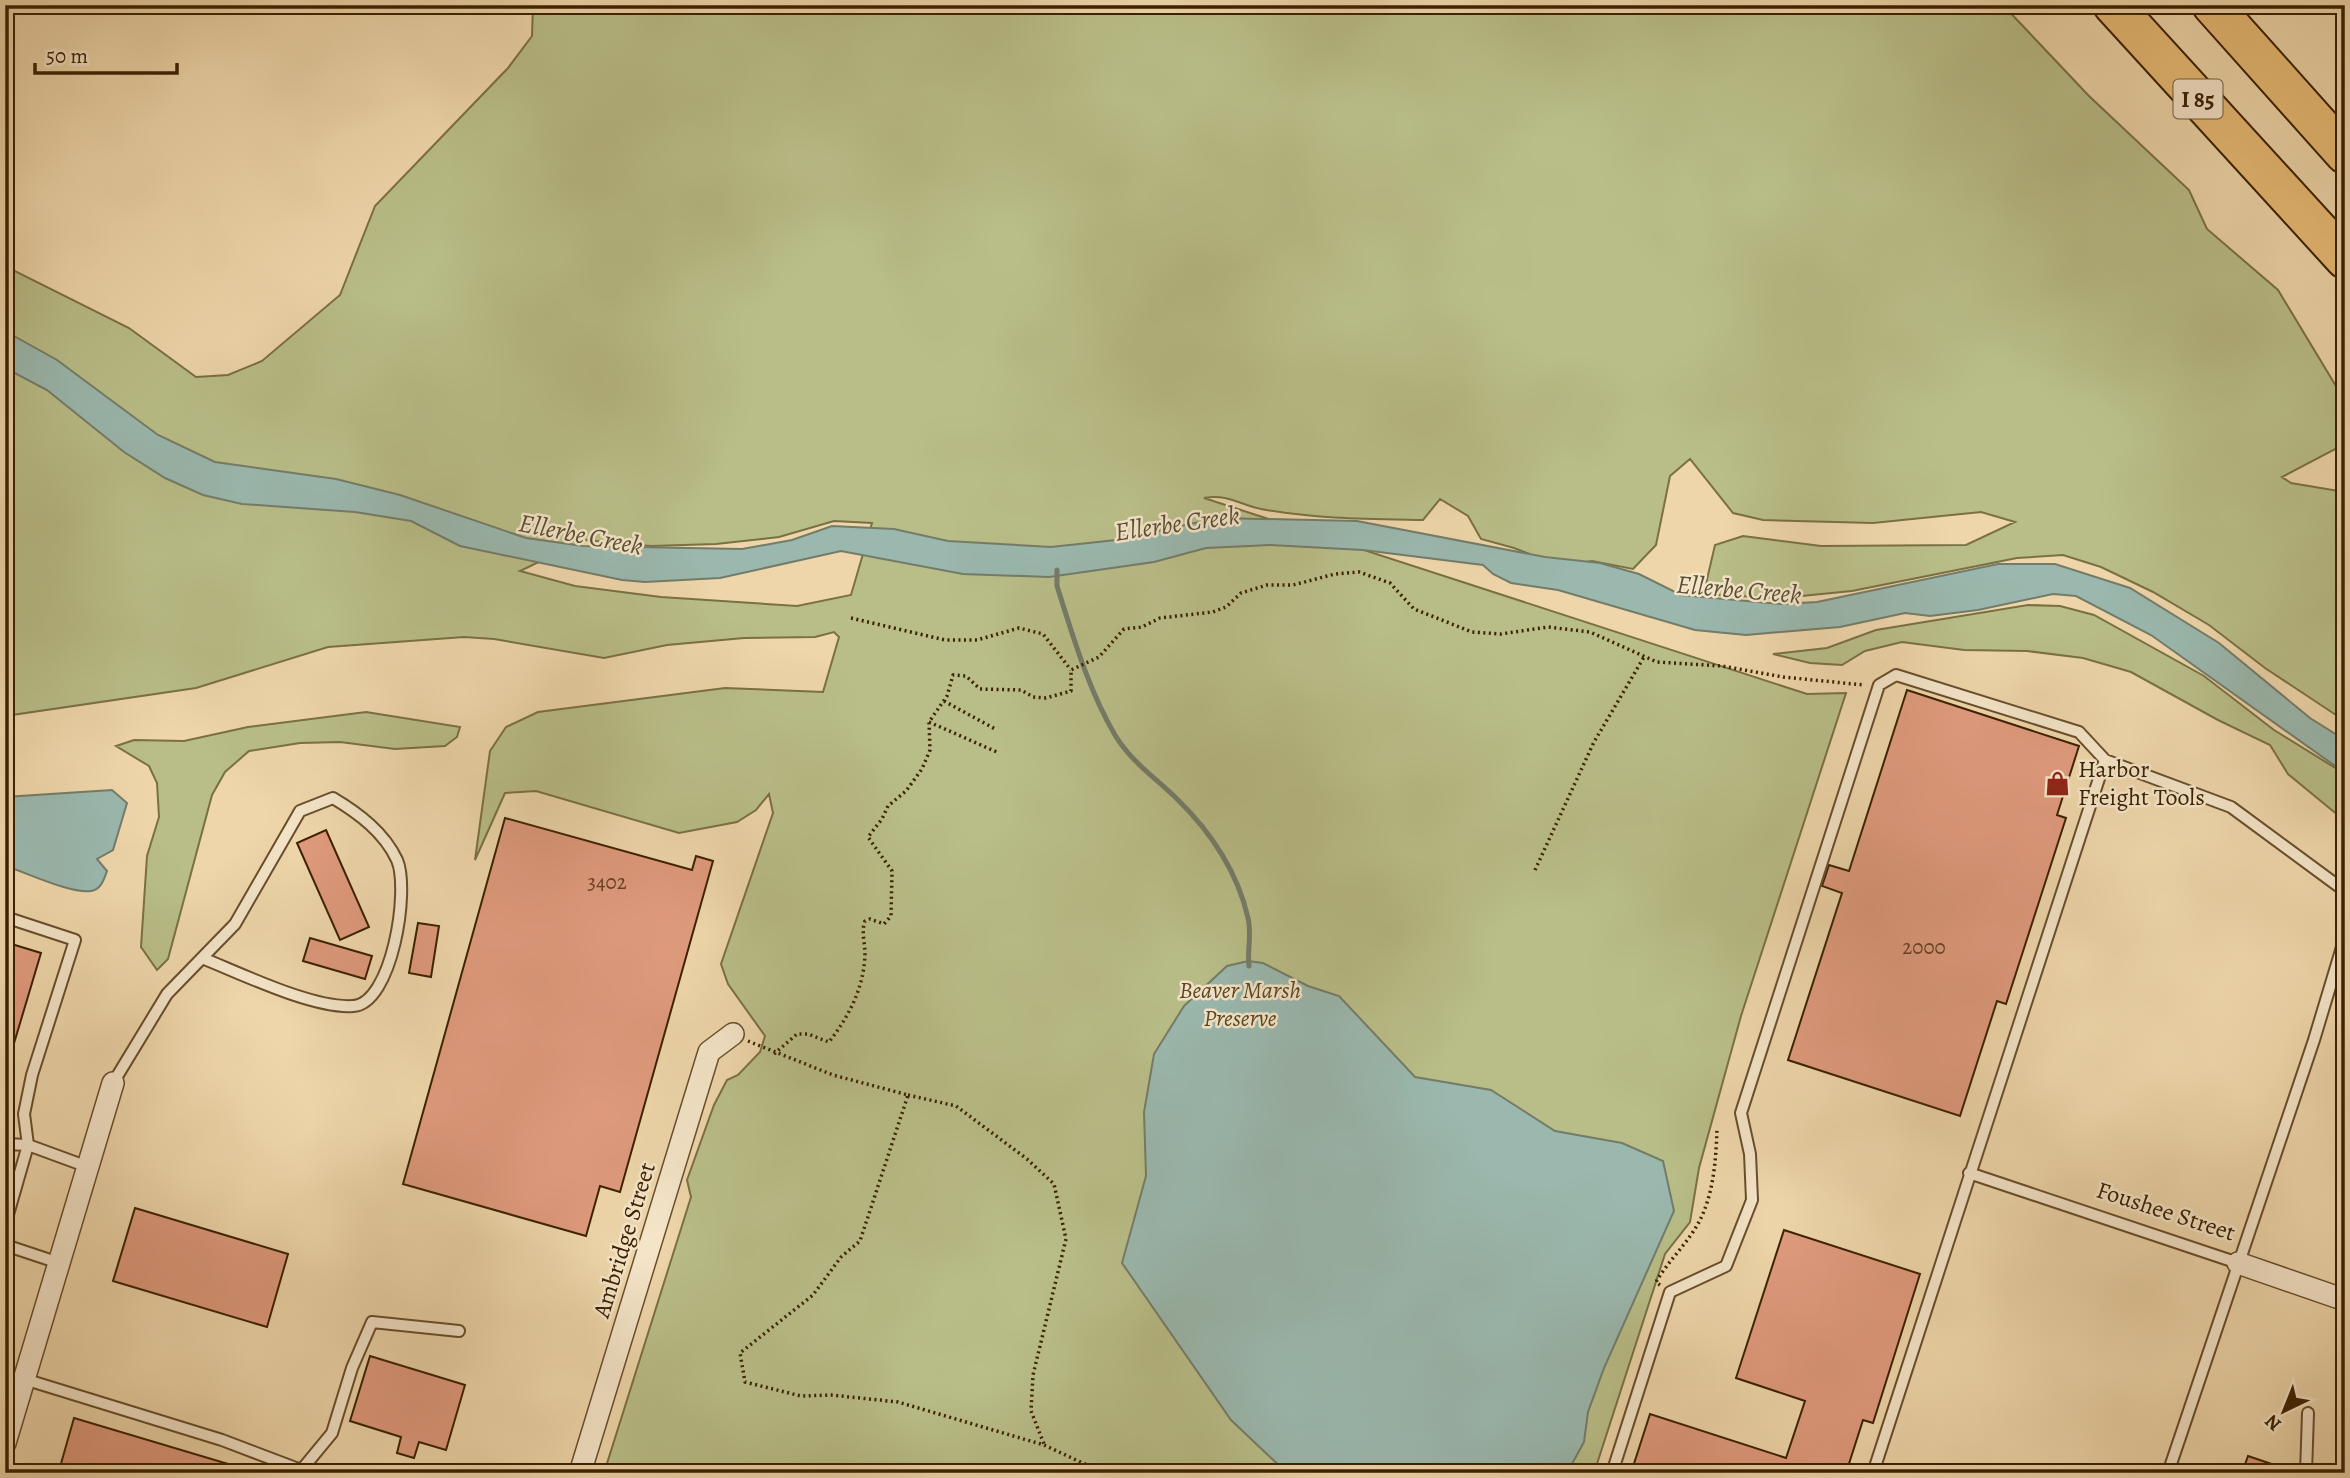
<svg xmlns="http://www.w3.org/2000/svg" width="2350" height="1478" font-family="Alegreya,serif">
<rect width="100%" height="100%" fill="#eed6aa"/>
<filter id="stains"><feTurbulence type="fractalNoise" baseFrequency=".00286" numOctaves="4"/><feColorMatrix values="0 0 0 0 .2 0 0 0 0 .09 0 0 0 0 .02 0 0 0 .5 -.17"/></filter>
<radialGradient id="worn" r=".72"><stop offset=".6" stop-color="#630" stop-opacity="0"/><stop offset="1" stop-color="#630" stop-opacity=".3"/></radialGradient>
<path fill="#b9be88" stroke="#7a7044" stroke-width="2" fill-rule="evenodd" d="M 533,5 L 2003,5 L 2089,96 L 2189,190 L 2207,229 L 2278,290 L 2345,401 L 2345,444 L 2282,477 L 2291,483 L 2345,492 L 2345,721 L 2265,668 L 2209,625 L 2153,592 L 2101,567 L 2063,555 L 2017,558 L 1852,591 L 1781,598 L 1716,595 L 1705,588 L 1715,545 L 1743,536 L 1821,546 L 1966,545 L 2015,522 L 1981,512 L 1873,523 L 1763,520 L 1733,513 L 1690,459 L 1670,476 L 1656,545 L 1633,569 L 1592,561 L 1561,566 L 1514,548 L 1481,539 L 1468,516 L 1440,499 L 1423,520 C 1370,519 1314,519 1261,509 C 1238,504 1229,494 1204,498 L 1807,694 L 1846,693 L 1741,1016 L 1699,1168 L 1690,1222 L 1665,1254 L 1594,1473 L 604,1473 L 691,1197 L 687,1180 L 714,1105 L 727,1080 L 738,1075 L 760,1052 L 765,1036 L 728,984 L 721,964 L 773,813 L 769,794 L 756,810 L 737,822 L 679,833 L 536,791 L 505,793 L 475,860 L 490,751 L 506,727 L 538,712 L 725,688 L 823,692 L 839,637 L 834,632 L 815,637 L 744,638 L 667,645 L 604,658 L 494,639 L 464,637 L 328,647 L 196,688 L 5,716 L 5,266 L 129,328 L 196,377 L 228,375 L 262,361 L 340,295 L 375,206 L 508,68 L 532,36 ZM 834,521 L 872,523 L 851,595 L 797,606 L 661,597 L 575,586 L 520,571 L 584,540 L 651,546 L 716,544 L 779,537 Z
M 2028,605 L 2060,606 L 2094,615 L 2204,676 L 2274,730 L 2337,769 L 2345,778 L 2345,821 L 2288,774 L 2270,745 L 2218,720 L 2131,672 L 2083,658 L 2027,651 L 1964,650 L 1902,642 L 1865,651 L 1842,665 L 1810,663 L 1773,654 L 1827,648 L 1876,630 Z
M 366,712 L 460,727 L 457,737 L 445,746 L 395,749 L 340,742 L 300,743 L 249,751 L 225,772 L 212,795 L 168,959 L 157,970 L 141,947 L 147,856 L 159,817 L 157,783 L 149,766 L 116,746 L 134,740 L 184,741 L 248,727 Z"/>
<path fill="#9ab8ae" stroke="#747c69" stroke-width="2" d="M 5,331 L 57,360 L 158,435 L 215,462 L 336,479 L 400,495 L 526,538 L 583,546 L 742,549 L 792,540 L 832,526 L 894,529 L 948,541 L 1051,547 L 1116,540 L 1218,518 L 1357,521 L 1545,557 L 1600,563 L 1639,574 L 1681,595 L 1781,604 L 1817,602 L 1998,564 L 2055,564 L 2130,588 L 2219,643 L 2310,718 L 2345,740 L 2345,773 L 2151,635 L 2076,596 L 2053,594 L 1978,610 L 1930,616 L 1905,613 L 1840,627 L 1746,635 L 1695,630 L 1558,590 L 1511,583 L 1493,574 L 1483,565 L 1363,550 L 1270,545 L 1206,548 L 1154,562 L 1049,577 L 963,574 L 841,551 L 720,578 L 645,582 L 622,580 L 460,546 L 411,521 L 355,512 L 242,504 L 203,495 L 165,478 L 124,452 L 47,390 L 5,368 Z
M 112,790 L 127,803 L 113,850 L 97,859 L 107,871 C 104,879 101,890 91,891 C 70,894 26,872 5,866 L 5,797 Z
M 1248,961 L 1263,963 L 1308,986 L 1339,996 L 1415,1077 L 1491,1090 L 1555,1131 L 1622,1143 L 1663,1161 L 1674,1211 L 1604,1368 L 1588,1412 L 1584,1442 L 1567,1473 L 1287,1473 L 1231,1420 L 1122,1263 L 1146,1176 L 1144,1112 L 1154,1054 L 1184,1006 L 1227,966 Z"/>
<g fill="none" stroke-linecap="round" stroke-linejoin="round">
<path stroke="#747c69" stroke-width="5" d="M 1057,570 L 1057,586 C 1073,636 1088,689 1115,735 C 1132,763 1156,778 1178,800 C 1211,832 1238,873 1248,918 C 1252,935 1247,950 1249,966"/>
</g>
<path fill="#df9a7d" stroke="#3b2101" stroke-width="2" d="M 1907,690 L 2079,746 L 2057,815 L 2066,818 L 2006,1004 L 1997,1001 L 1960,1116 L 1788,1060 L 1842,893 L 1822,886 L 1829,865 L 1849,871 Z
M 505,818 L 692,870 L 696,856 L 713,861 L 620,1192 L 600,1186 L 586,1236 L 403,1184 Z
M 326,830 L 369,927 L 340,940 L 297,843 Z
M 418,923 L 439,926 L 431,977 L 409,973 Z
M 310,938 L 372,956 L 365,979 L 303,961 Z
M 5,942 L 41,953 L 9,1060 L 5,1060 Z
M 135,1208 L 288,1254 L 267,1327 L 113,1281 Z
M 1784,1230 L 1920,1274 L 1873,1423 L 1863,1420 L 1846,1473 L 1631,1473 L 1650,1414 L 1786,1458 L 1805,1401 L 1736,1378 Z
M 370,1356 L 465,1385 L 446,1450 L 419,1442 L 414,1458 L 397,1453 L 401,1437 L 350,1421 Z
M 74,1418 L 245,1469 L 245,1473 L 79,1473 L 60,1467 Z
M 2248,1456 L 2289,1470 L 2289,1473 L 2242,1473 Z"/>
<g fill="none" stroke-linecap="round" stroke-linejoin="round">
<defs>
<path id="lane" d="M 5,917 L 75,940 L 32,1075 L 24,1114 L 28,1145 L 5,1225
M 113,1083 L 167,994 L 235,924 L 300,811 L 333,798 C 358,813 384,832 397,860 C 410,890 392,1004 353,1006 C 313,1009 240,973 202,958
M 5,1144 L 28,1145 L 88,1167
M 1969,1173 L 2238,1263
M 5,1245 L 59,1263
M 24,1379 L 222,1440 L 301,1470
M 299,1473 L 332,1433 L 352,1368 L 372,1322 L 459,1331
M 1612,1473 L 1670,1292 L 1726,1266 L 1752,1200 L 1750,1154 L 1741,1113 L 1879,685 L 1896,675 L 2079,732 L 2105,760
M 1873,1473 L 2105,760 L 2231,807 L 2345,891
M 2168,1473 L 2314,1040 L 2345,937
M 2306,1473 L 2308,1413"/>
<path id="street" d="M 2238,1263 L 2345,1300
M 5,1443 L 113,1083
M 580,1473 L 709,1052 L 733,1034"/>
<path id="highway" d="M 2113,5 L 2345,259
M 2212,5 L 2345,154"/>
</defs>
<use href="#lane" stroke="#684e2b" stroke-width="14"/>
<use href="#street" stroke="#684e2b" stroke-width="24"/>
<use href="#highway" stroke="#3b2101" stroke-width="42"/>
<path stroke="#3b2101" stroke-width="3.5" stroke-dasharray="2 3.5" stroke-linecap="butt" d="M 851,618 L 945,640 L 977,640 L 1019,628 L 1043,634 L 1071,670
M 944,701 L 997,730
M 929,722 L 999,753
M 1535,870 L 1594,742 L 1644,657
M 748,1041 L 833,1075 L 908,1095 L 860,1241 L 841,1257 L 813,1295 L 740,1353 L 745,1382 L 801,1396 L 831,1395 L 898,1402 L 1044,1445 L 1087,1465 L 1094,1473
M 774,1054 L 797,1034 L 808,1034 L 829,1042 C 849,1016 864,988 865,954 C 865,943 861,931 865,921 L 870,919 L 884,924 L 891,916 L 892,871 L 868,837 L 882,819 L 888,806 L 906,791 L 922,769 L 930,750 L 929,722 L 947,696 L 953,675 L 966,676 L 980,689 L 1021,690 L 1033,697 L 1046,698 L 1071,691 L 1071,670 L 1099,657 L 1124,629 L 1142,627 L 1160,618 L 1213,612 L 1226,607 L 1241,593 L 1267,585 L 1293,585 L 1335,574 L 1359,572 L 1390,583 L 1414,609 L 1472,632 L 1501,634 L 1548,627 L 1590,632 L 1657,662 L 1722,666 L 1783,677 L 1864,685
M 908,1095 L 956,1106 L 1027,1159 L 1054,1184 L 1066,1239 L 1033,1375 L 1031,1411 L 1044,1444
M 1660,1285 L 1656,1282 C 1668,1261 1689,1242 1700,1220 C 1714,1192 1716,1158 1717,1129"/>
<use href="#lane" stroke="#f4e4c8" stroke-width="10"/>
<use href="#street" stroke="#f4e4c8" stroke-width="21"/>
<use href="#highway" stroke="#e7bb75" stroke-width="38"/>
</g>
<defs>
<symbol id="shop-bare" viewBox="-9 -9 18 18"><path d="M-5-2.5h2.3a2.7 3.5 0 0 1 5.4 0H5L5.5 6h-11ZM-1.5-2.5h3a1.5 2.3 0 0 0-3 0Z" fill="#8f2418" stroke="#f4e4c8" stroke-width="2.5" paint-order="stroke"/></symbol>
</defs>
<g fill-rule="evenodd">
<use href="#shop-bare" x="2040" y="766" width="35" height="35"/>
</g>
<g text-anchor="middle" stroke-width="5" stroke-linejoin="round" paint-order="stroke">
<g font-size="21" fill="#643f20">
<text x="607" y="889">3402</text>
<text x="1924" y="954">2000</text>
</g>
<rect fill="#f4e4c8" stroke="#725c3d" stroke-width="2" x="2173.5" y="79.5" width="49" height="39" rx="5"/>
<g font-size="23" font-weight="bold" fill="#3b2101">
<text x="2198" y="107">I 85</text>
</g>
<g font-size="24" fill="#3b2101" stroke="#f4e4c8" text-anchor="start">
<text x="2078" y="777">Harbor<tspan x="2078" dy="28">Freight Tools</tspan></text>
</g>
<g font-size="24" font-style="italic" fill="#5a4823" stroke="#f4e4c8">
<text x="1240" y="998">Beaver Marsh<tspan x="1240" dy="28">Preserve</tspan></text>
</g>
<g font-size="24" fill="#3b2101" stroke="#f4e4c8">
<text transform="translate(2166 1211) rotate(18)" y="8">Foushee Street</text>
<text transform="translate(624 1240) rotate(-73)" y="8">Ambridge Street</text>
</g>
<g font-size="26" font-style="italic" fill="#584e35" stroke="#f4e4c8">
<text transform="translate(1177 523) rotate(-8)" y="9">Ellerbe Creek</text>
<text transform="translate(581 534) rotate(11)" y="9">Ellerbe Creek</text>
<text transform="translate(1739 589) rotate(5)" y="9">Ellerbe Creek</text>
</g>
</g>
<rect width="2350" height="1478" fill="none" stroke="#eed6aa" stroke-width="28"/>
<rect x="7" y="7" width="2336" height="1464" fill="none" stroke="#3b2101" stroke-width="3.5"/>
<rect x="14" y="14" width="2322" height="1450" fill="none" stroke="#3b2101" stroke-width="2"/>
<g transform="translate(2284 1411) rotate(223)" stroke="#f4e4c8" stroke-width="5" paint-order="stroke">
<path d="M0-5L12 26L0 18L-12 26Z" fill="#3b2101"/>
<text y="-10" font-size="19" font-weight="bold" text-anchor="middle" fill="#3b2101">N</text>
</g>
<path d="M35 63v10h142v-10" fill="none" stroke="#3b2101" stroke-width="3.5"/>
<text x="46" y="63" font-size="21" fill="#3b2101" stroke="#f4e4c8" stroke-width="5" paint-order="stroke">50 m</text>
<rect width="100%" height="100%" filter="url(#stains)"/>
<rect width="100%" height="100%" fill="url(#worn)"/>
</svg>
